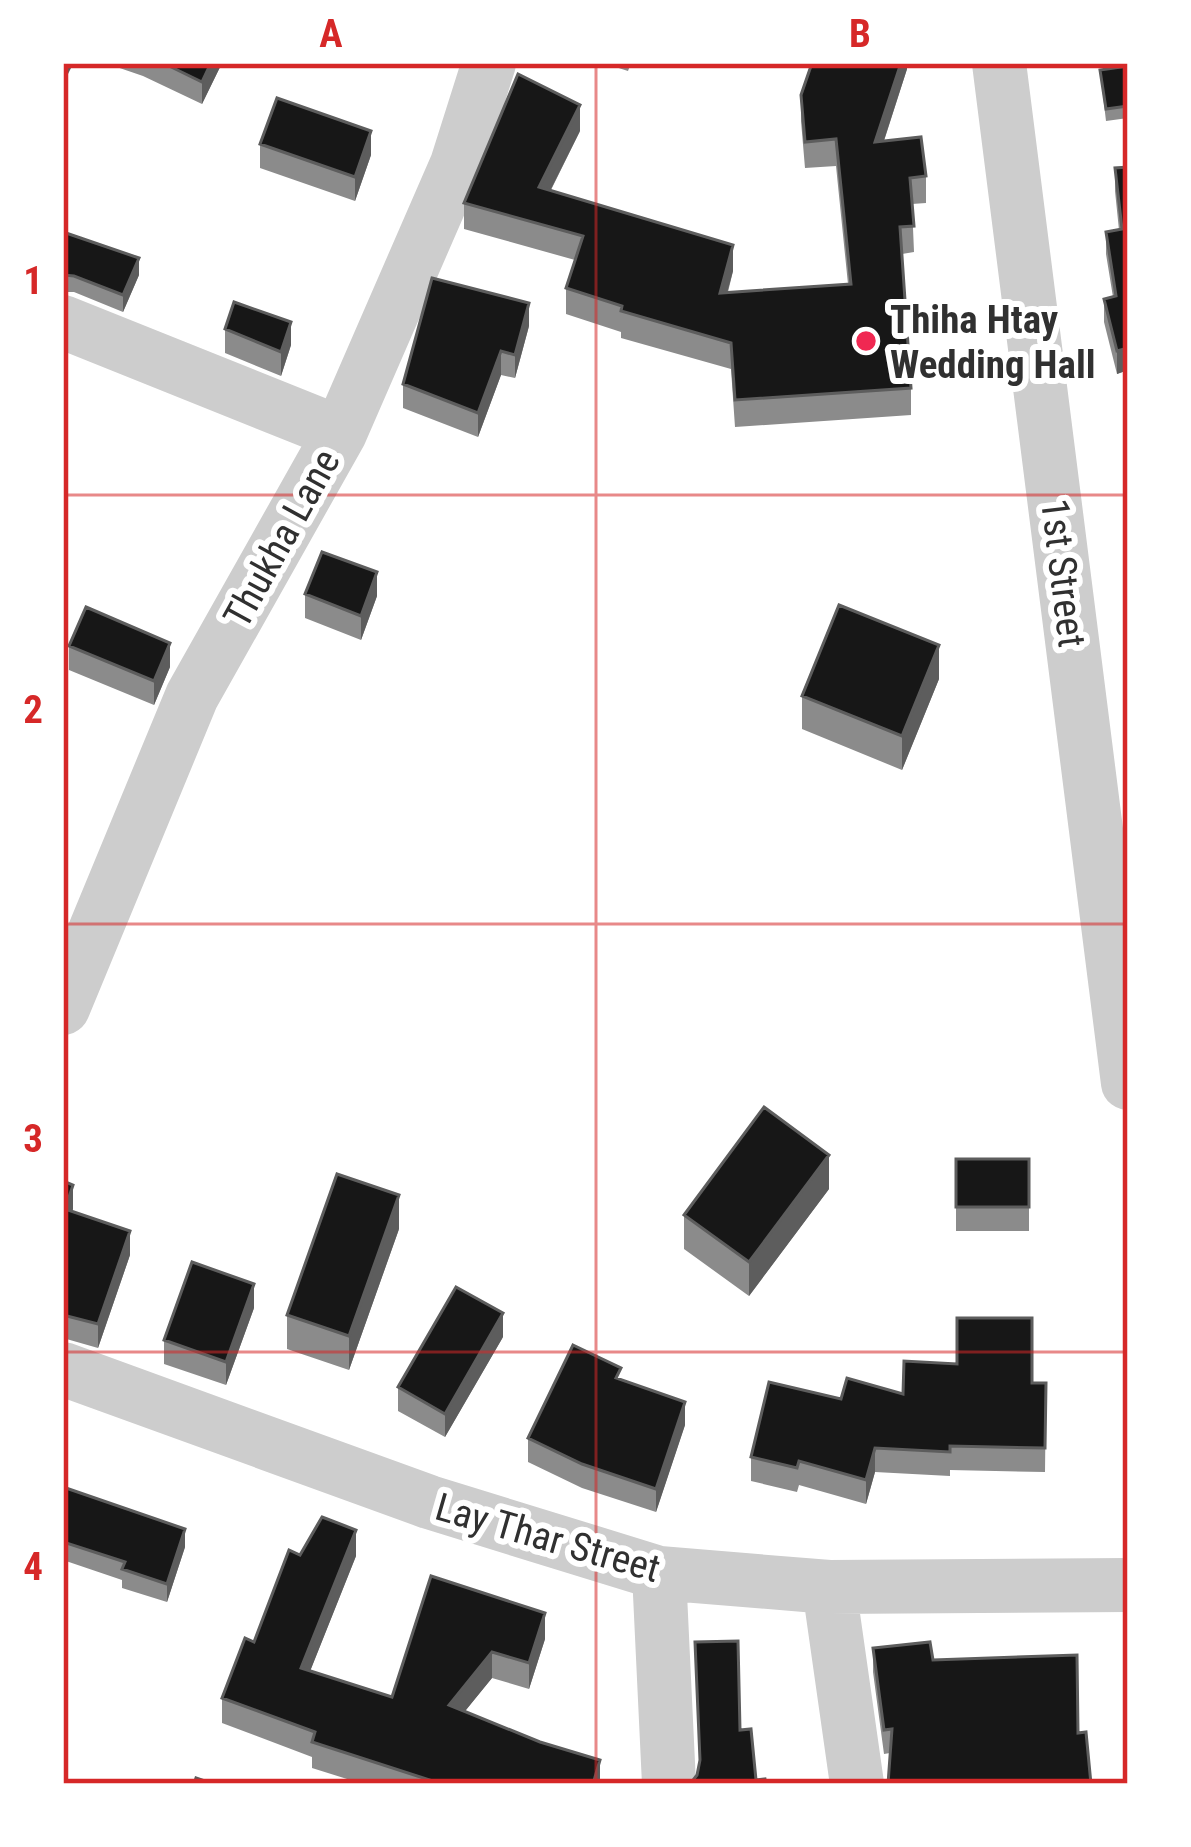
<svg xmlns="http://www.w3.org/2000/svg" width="1191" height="1847" font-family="'Roboto Condensed',sans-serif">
<rect width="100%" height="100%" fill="#fff"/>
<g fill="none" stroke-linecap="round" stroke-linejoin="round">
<path stroke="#cdcdcd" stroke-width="54" d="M 999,63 L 1128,1083
M 63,322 L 340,433
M 63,1008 L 192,696 L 340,433 L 457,164 L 489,63
M 63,1369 L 429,1502 L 659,1573 L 829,1587 L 1128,1585
M 659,1573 L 669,1784
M 829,1587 L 857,1784"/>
</g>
<path fill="#8b8b8b" d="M 105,63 L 222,63 L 202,104 L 143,76 Z
M 603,63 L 631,63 L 628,71 Z
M 907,63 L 907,69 L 884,141 L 926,176 L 926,203 L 912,204 L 914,252 L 902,254 L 911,388 L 911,415 L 735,427 L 731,369 L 621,338 L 621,332 L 566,314 L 566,288 L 575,260 L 464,229 L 464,203 L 580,131 L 551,190 L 733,271 L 728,292 L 848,284 L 836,166 L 805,168 L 801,121 L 801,95 Z
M 1128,66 L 1128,118 L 1106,121 L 1100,70 Z
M 260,144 L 371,155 L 355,201 L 260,168 Z
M 1128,167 L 1128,370 L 1117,374 L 1104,322 L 1104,299 L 1113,297 L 1106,254 L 1106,232 L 1119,230 L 1115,191 L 1115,168 Z
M 63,237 L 139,275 L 123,312 L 74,292 L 63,292 Z
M 529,326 L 515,378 L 501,375 L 478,437 L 403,408 L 403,384 Z
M 225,329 L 291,345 L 281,376 L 225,353 Z
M 305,594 L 377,596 L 361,640 L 305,618 Z
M 69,646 L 170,667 L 154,705 L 69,670 Z
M 939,679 L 902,770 L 802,729 L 802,696 Z
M 956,1159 L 1029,1159 L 1029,1231 L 956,1231 Z
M 63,1181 L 73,1209 L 72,1211 L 130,1255 L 98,1348 L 63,1338 Z
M 829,1189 L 749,1296 L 684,1249 L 684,1215 Z
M 399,1229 L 349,1370 L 287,1349 L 287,1315 Z
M 254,1308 L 226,1385 L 164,1364 L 164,1340 Z
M 503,1337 L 445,1437 L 398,1411 L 398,1387 Z
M 621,1379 L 685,1425 L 656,1512 L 582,1488 L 528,1462 L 528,1438 Z
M 1032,1383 L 1046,1383 L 1045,1472 L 950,1470 L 950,1476 L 875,1472 L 866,1504 L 799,1485 L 797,1492 L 751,1481 L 751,1457 L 841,1399 Z
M 63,1487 L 185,1547 L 167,1602 L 122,1588 L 122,1580 L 63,1560 Z
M 300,1555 L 356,1556 L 310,1671 L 392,1697 L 431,1576 L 545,1639 L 529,1689 L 492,1678 L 464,1712 L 600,1784 L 363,1784 L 312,1768 L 312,1757 L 222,1723 L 222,1698 Z
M 930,1642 L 890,1753 L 884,1754 L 873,1672 L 873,1648 Z"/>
<path fill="#5d5d5d" d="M 63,63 L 71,63 L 71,68 L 63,84 Z
M 211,63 L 222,63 L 202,104 L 202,82 Z
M 901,63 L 907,63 L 907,69 L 875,168 L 875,142 Z
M 580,105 L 580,131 L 539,213 L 539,187 Z
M 371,131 L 371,155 L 355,201 L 355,177 Z
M 733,245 L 733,271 L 720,319 L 720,293 Z
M 139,258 L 139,275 L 123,312 L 123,295 Z
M 529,303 L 529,326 L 515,378 L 515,355 Z
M 291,322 L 291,345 L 281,376 L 281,352 Z
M 1128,348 L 1128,370 L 1117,374 L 1117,351 Z
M 501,351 L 501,375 L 478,437 L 478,413 Z
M 377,572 L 377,596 L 361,640 L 361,616 Z
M 170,643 L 170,667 L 154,705 L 154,681 Z
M 939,645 L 939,679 L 902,770 L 902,736 Z
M 829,1155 L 829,1189 L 749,1296 L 749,1262 Z
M 73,1185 L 73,1209 L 65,1233 L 65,1209 Z
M 399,1195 L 399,1229 L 349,1370 L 349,1336 Z
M 130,1231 L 130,1255 L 98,1348 L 98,1324 Z
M 254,1284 L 254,1308 L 226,1385 L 226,1362 Z
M 503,1313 L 503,1337 L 445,1437 L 445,1414 Z
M 685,1402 L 685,1425 L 656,1512 L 656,1489 Z
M 875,1448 L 875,1472 L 866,1504 L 866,1480 Z
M 185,1529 L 185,1547 L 167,1602 L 167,1584 Z
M 356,1530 L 356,1556 L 301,1694 L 301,1668 Z
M 545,1613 L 545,1639 L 529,1689 L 529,1663 Z
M 492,1652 L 492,1678 L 449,1731 L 449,1705 Z
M 600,1760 L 600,1784 L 593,1784 Z"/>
<path fill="#171717" stroke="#5d5d5d" stroke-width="3" d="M 163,63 L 211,63 L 202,82 Z
M 812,63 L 901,63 L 875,142 L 921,137 L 926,176 L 910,178 L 914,226 L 900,227 L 911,388 L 735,400 L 731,343 L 621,311 L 622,306 L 566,288 L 583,236 L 464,203 L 518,74 L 580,105 L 539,187 L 733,245 L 720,293 L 851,284 L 836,139 L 805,142 L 801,95 Z
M 1128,66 L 1128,106 L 1106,109 L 1100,70 Z
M 277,98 L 371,131 L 355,177 L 260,144 Z
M 1128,167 L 1128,348 L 1117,351 L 1104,299 L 1116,296 L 1106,232 L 1122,229 L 1115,168 Z
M 66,233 L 139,258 L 123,295 L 74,276 L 63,275 L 63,237 Z
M 432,278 L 529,303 L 515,355 L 501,351 L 478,413 L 403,384 Z
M 234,302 L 291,322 L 281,352 L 225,329 Z
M 322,552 L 377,572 L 361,616 L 305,594 Z
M 839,605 L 939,645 L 902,736 L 802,696 Z
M 86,607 L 170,643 L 154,681 L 69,646 Z
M 764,1107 L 829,1155 L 749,1262 L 684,1215 Z
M 956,1159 L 1029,1159 L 1029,1207 L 956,1207 Z
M 337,1174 L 399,1195 L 349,1336 L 287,1315 Z
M 63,1181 L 73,1185 L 65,1209 L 130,1231 L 98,1324 L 63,1315 Z
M 192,1262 L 254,1284 L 226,1362 L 164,1340 Z
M 456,1287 L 503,1313 L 445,1414 L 398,1387 Z
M 957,1318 L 1032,1318 L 1032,1383 L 1046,1383 L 1045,1448 L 950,1446 L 950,1452 L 875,1448 L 866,1480 L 799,1461 L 797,1468 L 751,1457 L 769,1382 L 841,1399 L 847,1378 L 903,1394 L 904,1361 L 957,1364 Z
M 573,1345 L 621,1368 L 616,1378 L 685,1402 L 656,1489 L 582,1464 L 528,1438 Z
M 63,1487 L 185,1529 L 167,1584 L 122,1569 L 125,1562 L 63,1542 Z
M 322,1517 L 356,1530 L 301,1668 L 392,1697 L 431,1576 L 545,1613 L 529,1663 L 492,1652 L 449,1705 L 540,1742 L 600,1760 L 593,1784 L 442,1784 L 312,1742 L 315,1732 L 222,1698 L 245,1638 L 254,1642 L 289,1550 L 300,1555 Z
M 738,1641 L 740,1730 L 751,1729 L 756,1780 L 765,1779 L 766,1784 L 690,1784 L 697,1775 L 700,1760 L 695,1642 Z
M 930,1642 L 933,1660 L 1077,1655 L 1078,1733 L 1086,1732 L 1091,1784 L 888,1784 L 892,1729 L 884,1730 L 873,1648 Z
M 196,1778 L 214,1784 L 194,1784 Z"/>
<path fill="none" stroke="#d62828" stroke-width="3" stroke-opacity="0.55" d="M 596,63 L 596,1784M 63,495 L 1128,495M 63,924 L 1128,924M 63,1352 L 1128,1352"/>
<circle fill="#f02852" stroke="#fff" stroke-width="4.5" cx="866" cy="341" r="12"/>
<g text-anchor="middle" stroke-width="12" stroke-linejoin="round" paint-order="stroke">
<g font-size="39" font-weight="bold" fill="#303030" stroke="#fff" text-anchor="start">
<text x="890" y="333">Thiha Htay<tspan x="890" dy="45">Wedding Hall</tspan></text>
</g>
<g font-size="39" fill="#303030" stroke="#fff">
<text transform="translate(281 538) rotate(-61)" y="14">Thukha Lane</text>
<text transform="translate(1064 573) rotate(83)" y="14">1st Street</text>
<text transform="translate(548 1537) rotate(16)" y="14">Lay Thar Street</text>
</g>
</g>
<rect width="1191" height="1847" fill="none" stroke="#ffffff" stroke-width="132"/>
<rect x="66" y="66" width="1059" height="1715" fill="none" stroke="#d62828" stroke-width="4.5"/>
<g font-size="39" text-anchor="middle" font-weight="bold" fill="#d62828">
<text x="331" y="47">A</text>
<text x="860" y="47">B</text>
<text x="33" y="294">1</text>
<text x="33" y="723">2</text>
<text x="33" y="1152">3</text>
<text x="33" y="1580">4</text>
</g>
</svg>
